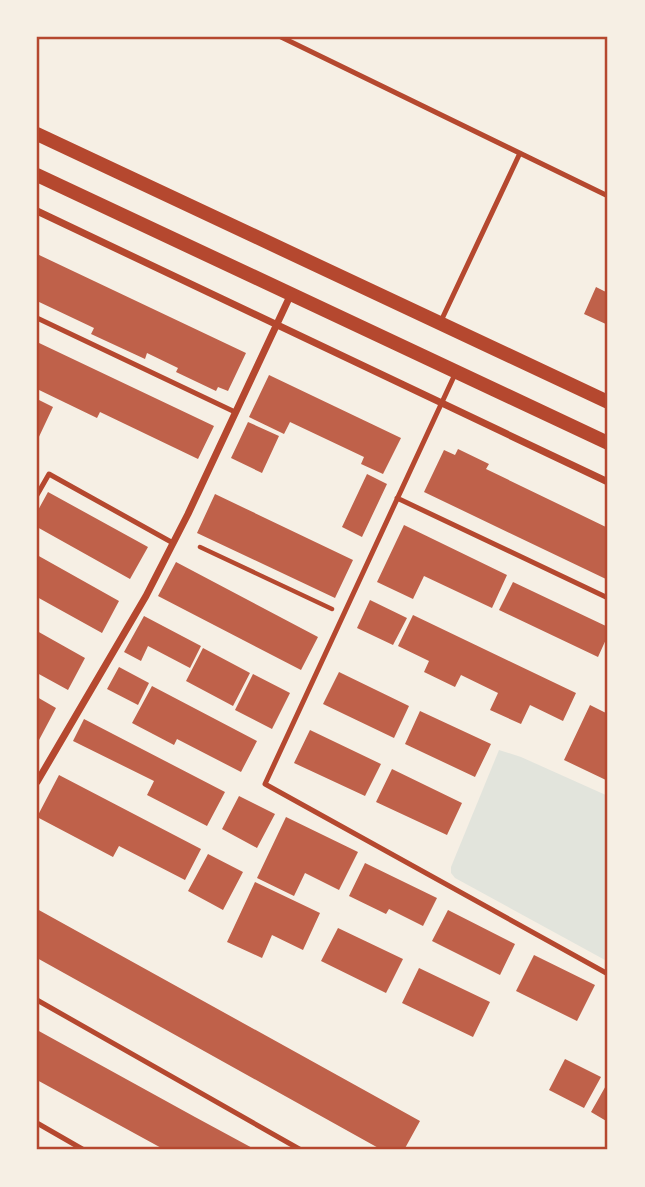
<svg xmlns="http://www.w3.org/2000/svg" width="645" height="1187" font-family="'Nunito Sans',sans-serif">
<rect width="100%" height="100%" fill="#f6efe4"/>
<path fill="#e2e4dc" d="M 499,750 L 521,757 L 608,796 L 608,960 L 605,960 L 455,878 L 451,873 L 451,867 Z"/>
<path fill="#bf614a" d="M 37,254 L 246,353 L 228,391 L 218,387 L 216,391 L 176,372 L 178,368 L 147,353 L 145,359 L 91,334 L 94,328 L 37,301 Z
M 596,287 L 608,293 L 608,325 L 584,314 Z
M 37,342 L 214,426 L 198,459 L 100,412 L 97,418 L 37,389 Z
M 269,375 L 401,438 L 383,474 L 361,464 L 364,457 L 290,422 L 284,434 L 249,417 Z
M 37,399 L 53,407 L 37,441 Z
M 248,422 L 279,436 L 262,473 L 231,458 Z
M 458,449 L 489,464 L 486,469 L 608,528 L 608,580 L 424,492 L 444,450 L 455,455 Z
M 367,474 L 387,484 L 362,537 L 342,527 Z
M 48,492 L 148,547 L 130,579 L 37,527 L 37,512 Z
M 215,494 L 353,560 L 335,598 L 197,533 Z
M 404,525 L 507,575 L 492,608 L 424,576 L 413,599 L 377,582 Z
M 37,555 L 119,601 L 102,633 L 37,597 Z
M 176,562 L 318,637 L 301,670 L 158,596 Z
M 513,582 L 608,627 L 608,635 L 598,657 L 499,610 Z
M 370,600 L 407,618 L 393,645 L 357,628 Z
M 413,615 L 576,693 L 563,721 L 530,705 L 521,724 L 490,710 L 498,693 L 461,675 L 455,687 L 424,672 L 429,661 L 398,646 Z
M 144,616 L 201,646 L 190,668 L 148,646 L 141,661 L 124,652 Z
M 37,631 L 85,658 L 68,690 L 37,673 Z
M 203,648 L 250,673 L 233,706 L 186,681 Z
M 119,667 L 149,683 L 138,705 L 107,689 Z
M 339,672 L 409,706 L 394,738 L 323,704 Z
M 253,674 L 290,693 L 272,729 L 235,710 Z
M 152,686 L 257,741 L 241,772 L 177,739 L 174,745 L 132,723 Z
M 37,697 L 56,708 L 39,740 L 37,739 Z
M 590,705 L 608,714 L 608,781 L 564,760 Z
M 420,711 L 491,744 L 475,777 L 405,744 Z
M 84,719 L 225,792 L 207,826 L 147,795 L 154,781 L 73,741 Z
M 310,730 L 381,764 L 365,796 L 294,763 Z
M 392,769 L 462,803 L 447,835 L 376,802 Z
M 59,775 L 201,849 L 185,880 L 119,846 L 113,857 L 37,817 Z
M 239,796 L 275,814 L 257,848 L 222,829 Z
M 286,817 L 358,852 L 339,890 L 305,873 L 294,896 L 257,878 Z
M 208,854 L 243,872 L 223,910 L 188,891 Z
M 365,863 L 437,898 L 423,926 L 389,909 L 386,914 L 349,896 Z
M 255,882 L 320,913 L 303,950 L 272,935 L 262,958 L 227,942 Z
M 37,909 L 420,1121 L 404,1150 L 382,1150 L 37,958 Z
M 448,910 L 515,944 L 500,975 L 432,941 Z
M 338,928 L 403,959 L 386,993 L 321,961 Z
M 534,955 L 595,985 L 577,1021 L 516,991 Z
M 419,968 L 490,1002 L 473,1037 L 402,1003 Z
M 37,1030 L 195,1117 L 256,1150 L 165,1150 L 37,1080 Z
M 565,1059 L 601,1077 L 584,1108 L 549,1090 Z
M 608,1082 L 608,1122 L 591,1112 Z"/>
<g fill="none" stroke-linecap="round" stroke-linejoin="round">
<path stroke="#b5482f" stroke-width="4.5" d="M 200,547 L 332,609"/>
<path stroke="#b5482f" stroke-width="5" d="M 281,37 L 608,196
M 37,318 L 235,412
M 441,321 L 520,153
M 456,372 L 265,784 L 608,974
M 37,495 L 49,474 L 173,543
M 397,498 L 608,598
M 37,1000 L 301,1150
M 37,1123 L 84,1150"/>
<path stroke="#b5482f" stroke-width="7" d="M 37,211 L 608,482
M 37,782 L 146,596 L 188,514 L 291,294"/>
<path stroke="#b5482f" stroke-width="14" d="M 37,134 L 608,402
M 37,175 L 608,443"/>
</g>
<rect width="645" height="1187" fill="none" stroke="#f6efe4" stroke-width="77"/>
<rect x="38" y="38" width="568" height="1110" fill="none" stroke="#b5482f" stroke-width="2.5"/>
</svg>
